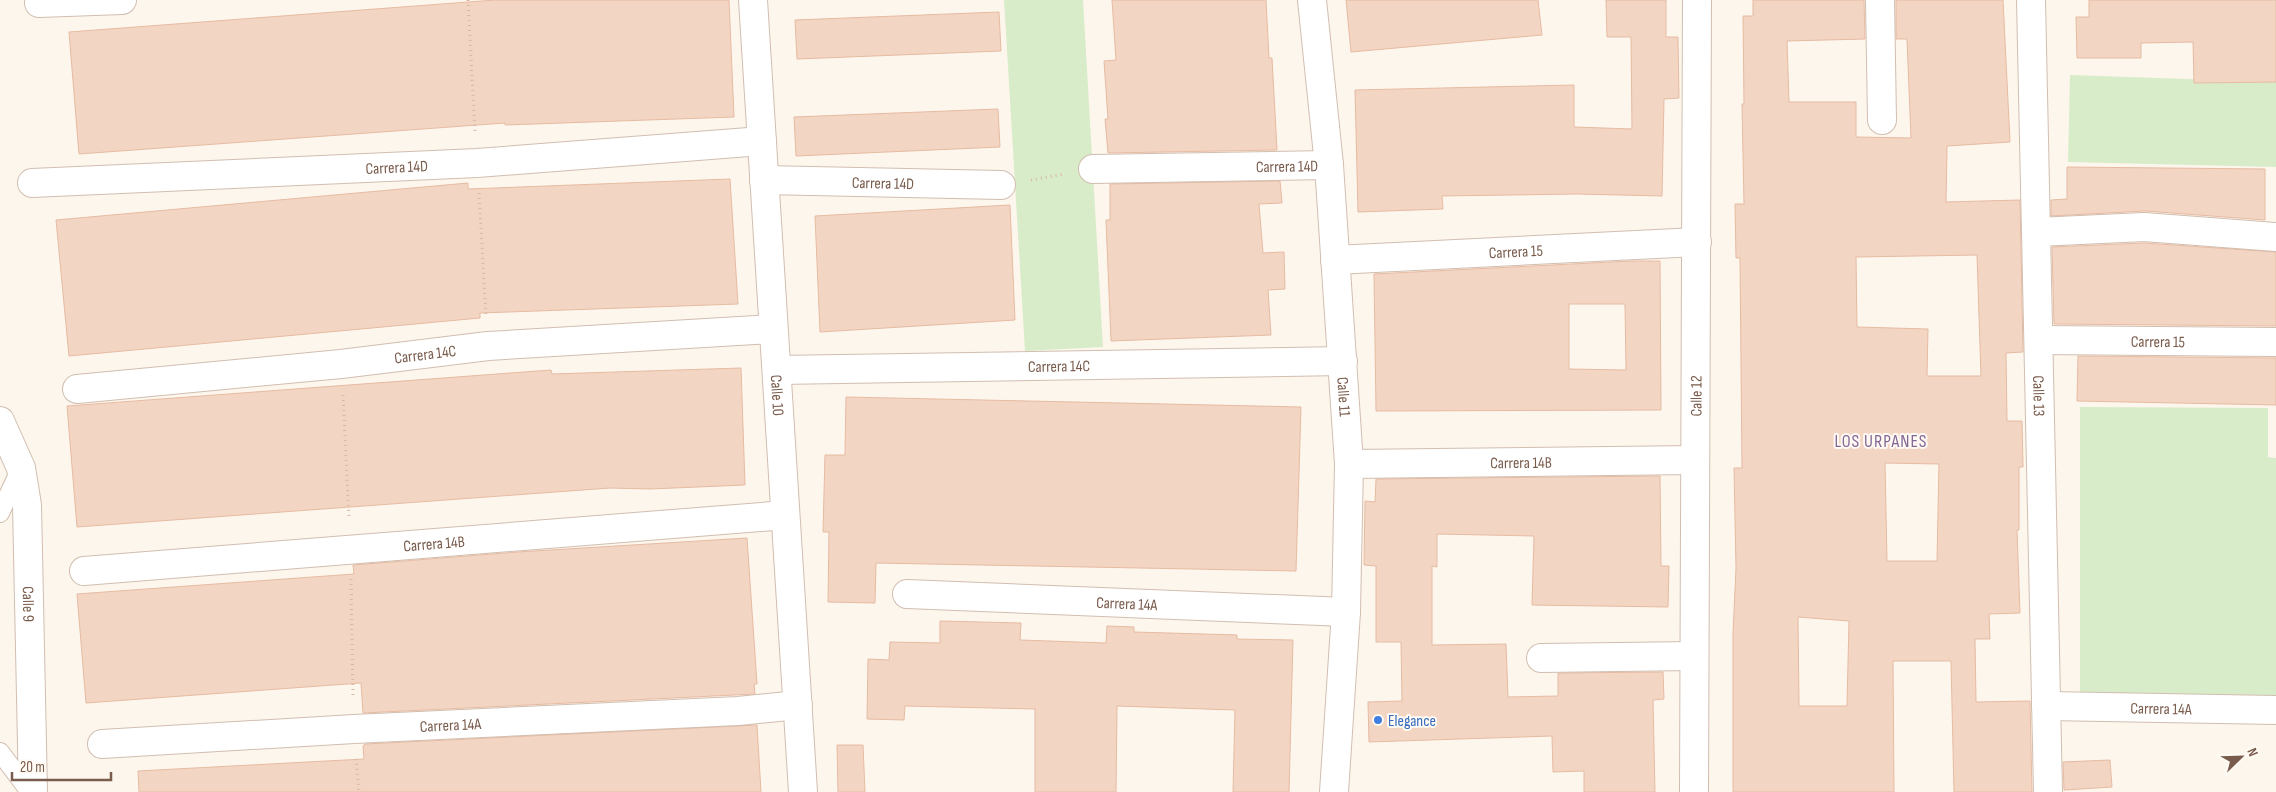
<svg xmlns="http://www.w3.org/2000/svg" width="2276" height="792" font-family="'Sofia Sans Condensed',sans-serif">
<rect width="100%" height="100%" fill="#fdf6ec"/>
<path fill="#d8ecc9" d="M 1004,0 L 1083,0 L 1103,347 L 1025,351 Z
M 2070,75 L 2276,82 L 2276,167 L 2068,162 Z
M 2080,407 L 2268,408 L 2268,457 L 2276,458 L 2276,695 L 2080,694 Z"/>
<path fill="#f3d5c3" stroke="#e6bba3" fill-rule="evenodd" d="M 495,0 L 729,0 L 734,117 L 505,125 L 505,123 L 79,154 L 69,32 Z
M 1112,0 L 1266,0 L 1269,58 L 1272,58 L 1277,150 L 1108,153 L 1105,119 L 1108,119 L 1104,61 L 1116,60 Z
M 1346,0 L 1538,0 L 1542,35 L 1351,52 Z
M 1606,0 L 1666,0 L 1666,37 L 1678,37 L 1679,98 L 1664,99 L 1662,196 L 1577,194 L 1442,196 L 1443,209 L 1358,212 L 1355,90 L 1574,85 L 1574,127 L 1632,129 L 1631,37 L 1607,37 Z
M 1753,0 L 1864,0 L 1865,39 L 1787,41 L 1789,102 L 1856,102 L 1856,137 L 1911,138 L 1907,39 L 1896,39 L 1896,0 L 2003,0 L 2010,142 L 1947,146 L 1946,202 L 2020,200 L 2023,352 L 2006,353 L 2007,421 L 2022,421 L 2023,467 L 2019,467 L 2019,530 L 2017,530 L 2020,613 L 1989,614 L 1990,639 L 1975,639 L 1976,702 L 2030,701 L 2032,792 L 1954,792 L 1951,661 L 1893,661 L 1894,792 L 1733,792 L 1733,634 L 1736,568 L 1734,468 L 1742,468 L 1740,258 L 1736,258 L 1735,204 L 1744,204 L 1742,104 L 1744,104 L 1743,16 L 1753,16 ZM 1977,255 L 1981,376 L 1927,376 L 1928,329 L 1857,327 L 1856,257 ZM 1885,463 L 1939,464 L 1937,561 L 1887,561 ZM 1798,617 L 1849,621 L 1847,706 L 1799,706 Z
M 2089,0 L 2276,0 L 2276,82 L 2194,83 L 2193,42 L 2141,43 L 2141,58 L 2077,58 L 2076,17 L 2089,17 Z
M 999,12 L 1001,51 L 797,59 L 795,20 Z
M 998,109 L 1000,147 L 796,156 L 794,117 Z
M 2067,167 L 2265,169 L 2265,220 L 2145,211 L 2051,216 L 2051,200 L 2067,199 Z
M 730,179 L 738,304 L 480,313 L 480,318 L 69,356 L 56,220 L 468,183 L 468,189 Z
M 1280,181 L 1282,203 L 1259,204 L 1263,253 L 1284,252 L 1285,289 L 1268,290 L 1271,335 L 1111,341 L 1106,220 L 1110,220 L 1110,184 Z
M 1010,205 L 1015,320 L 820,332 L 815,216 Z
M 2144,243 L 2276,252 L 2276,326 L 2054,324 L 2052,247 Z
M 1631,261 L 1660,261 L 1661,410 L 1376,411 L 1374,274 ZM 1569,304 L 1625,304 L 1626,370 L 1569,369 Z
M 2078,356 L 2276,358 L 2276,405 L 2077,401 Z
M 741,368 L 745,485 L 650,489 L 610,488 L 77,527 L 67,406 L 551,370 L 552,374 Z
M 846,397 L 1301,407 L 1296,571 L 876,563 L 875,603 L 828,602 L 829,532 L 823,532 L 825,455 L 845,455 Z
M 1660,476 L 1661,566 L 1669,566 L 1668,607 L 1532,605 L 1534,536 L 1437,534 L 1437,567 L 1432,566 L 1432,645 L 1506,644 L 1508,697 L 1558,696 L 1558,673 L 1663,672 L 1664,699 L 1653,700 L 1655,792 L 1584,792 L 1584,771 L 1553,772 L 1552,736 L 1369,742 L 1368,702 L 1402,701 L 1401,642 L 1376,642 L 1376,566 L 1364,565 L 1365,501 L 1375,502 L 1376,479 Z
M 747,538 L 757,684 L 754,684 L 755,694 L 363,713 L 361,683 L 86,703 L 77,594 L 354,574 L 353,565 L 518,552 Z
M 940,621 L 1021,623 L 1020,640 L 1106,643 L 1107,626 L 1134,627 L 1134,632 L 1237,635 L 1237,639 L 1293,640 L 1289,792 L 1233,792 L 1235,710 L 1117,706 L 1116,792 L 1035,792 L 1035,709 L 905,706 L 904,720 L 867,719 L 868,659 L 889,660 L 890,642 L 940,643 Z
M 757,725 L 761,792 L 139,792 L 138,771 L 364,759 L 363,746 L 365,744 Z
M 837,745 L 863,745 L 865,792 L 838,792 Z
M 2110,760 L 2112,787 L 2064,790 L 2063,762 Z"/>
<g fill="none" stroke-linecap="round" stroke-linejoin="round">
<defs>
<path id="service" d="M 0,513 L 21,468
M 0,752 L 30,792"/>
<g id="minor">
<path id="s1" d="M 753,0 L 803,792"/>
<path d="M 1880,0 L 1882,120"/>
<path id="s2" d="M 2031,0 L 2048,792"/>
<path d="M 39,3 L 122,0"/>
<path id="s3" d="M 1093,169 L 1329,165"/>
<path id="s4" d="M 764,180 L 1001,185"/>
<path id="s5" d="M 32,183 L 477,163 L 762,141"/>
<path d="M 2037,232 L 2144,227 L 2276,237"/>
<path id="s6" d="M 1335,260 L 1697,242"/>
<path id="s7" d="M 2039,340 L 2276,342"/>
<path id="s8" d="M 777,370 L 1343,361"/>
<path id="s9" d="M 77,389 L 341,364 L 488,346 L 773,329"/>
<path id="s10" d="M 0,421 L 21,468 L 27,505 L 33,792"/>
<path id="s11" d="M 1349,464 L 1695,460"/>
<path id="s12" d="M 84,571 L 785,515"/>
<path id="s13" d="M 907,594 L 1346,612"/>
<path d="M 1541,658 L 1694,656"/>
<path id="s14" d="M 2046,706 L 2276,710"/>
<path id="s15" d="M 102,744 L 354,729 L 738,711 L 798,705"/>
<path id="s16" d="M 1694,792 L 1697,0"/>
</g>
<g id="tertiary">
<path id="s17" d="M 1312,0 L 1329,165 L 1349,464 L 1346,612 L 1334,792"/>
</g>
</defs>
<use href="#service" stroke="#d1beb0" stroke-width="20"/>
<use href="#minor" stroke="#d1beb0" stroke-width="30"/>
<use href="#tertiary" stroke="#d1beb0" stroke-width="30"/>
<path stroke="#d9b8a5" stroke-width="3" stroke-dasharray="1 4" stroke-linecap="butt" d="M 468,0 L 475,132
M 1031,180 L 1064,174
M 479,193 L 486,316
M 343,395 L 349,518
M 351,579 L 353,698
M 356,759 L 359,792"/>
<use href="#service" stroke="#fff" stroke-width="18"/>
<use href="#minor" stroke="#fff" stroke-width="28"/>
<use href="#tertiary" stroke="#fff" stroke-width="28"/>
</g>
<circle fill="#3f7fe0" stroke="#fffaf3" stroke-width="2" cx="1378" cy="720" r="5"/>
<g text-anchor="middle" stroke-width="4" stroke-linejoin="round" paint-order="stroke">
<g font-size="16" fill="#7a5c4d" stroke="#fffaf3">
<text dy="6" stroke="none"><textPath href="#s3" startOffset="194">Carrera 14D</textPath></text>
<text dy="6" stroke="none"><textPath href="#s5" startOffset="365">Carrera 14D</textPath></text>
<text dy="6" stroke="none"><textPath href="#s4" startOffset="119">Carrera 14D</textPath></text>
<text dy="6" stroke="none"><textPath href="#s6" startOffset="181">Carrera 15</textPath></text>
<text dy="6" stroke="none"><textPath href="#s7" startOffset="119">Carrera 15</textPath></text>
<text dy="6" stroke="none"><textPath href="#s9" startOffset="350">Carrera 14C</textPath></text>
<text dy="6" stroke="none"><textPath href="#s8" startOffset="282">Carrera 14C</textPath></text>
<text dy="6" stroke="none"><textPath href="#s1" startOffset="396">Calle 10</textPath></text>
<text dy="6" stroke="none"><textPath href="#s17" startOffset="398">Calle 11</textPath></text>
<text dy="6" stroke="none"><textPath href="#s16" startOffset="396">Calle 12</textPath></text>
<text dy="6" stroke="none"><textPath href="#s2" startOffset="396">Calle 13</textPath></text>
<text dy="6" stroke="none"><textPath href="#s11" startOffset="172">Carrera 14B</textPath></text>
<text dy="6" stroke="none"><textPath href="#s12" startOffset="351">Carrera 14B</textPath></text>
<text dy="6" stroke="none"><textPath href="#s13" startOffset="220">Carrera 14A</textPath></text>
<text dy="6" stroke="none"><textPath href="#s10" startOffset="188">Calle 9</textPath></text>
<text dy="6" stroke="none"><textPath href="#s14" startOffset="115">Carrera 14A</textPath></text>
<text dy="6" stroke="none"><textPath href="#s15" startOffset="349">Carrera 14A</textPath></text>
</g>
<g font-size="16" fill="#366cbe" stroke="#fffaf3" text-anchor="start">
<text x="1388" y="726">Elegance</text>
</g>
<g font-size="18" letter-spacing="1" fill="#846695" stroke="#fffaf3">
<text x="1881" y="447">LOS URPANES</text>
</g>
</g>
<g transform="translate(2241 757) rotate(67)" stroke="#fffaf3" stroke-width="4" paint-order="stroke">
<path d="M0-4L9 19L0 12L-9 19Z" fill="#7a5c4d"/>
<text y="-8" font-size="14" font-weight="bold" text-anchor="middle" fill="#7a5c4d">N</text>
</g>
<path d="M12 772v8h99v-8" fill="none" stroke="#7a5c4d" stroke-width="2.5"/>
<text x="20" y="772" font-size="15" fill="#7a5c4d" stroke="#fffaf3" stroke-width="4" paint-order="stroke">20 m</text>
</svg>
